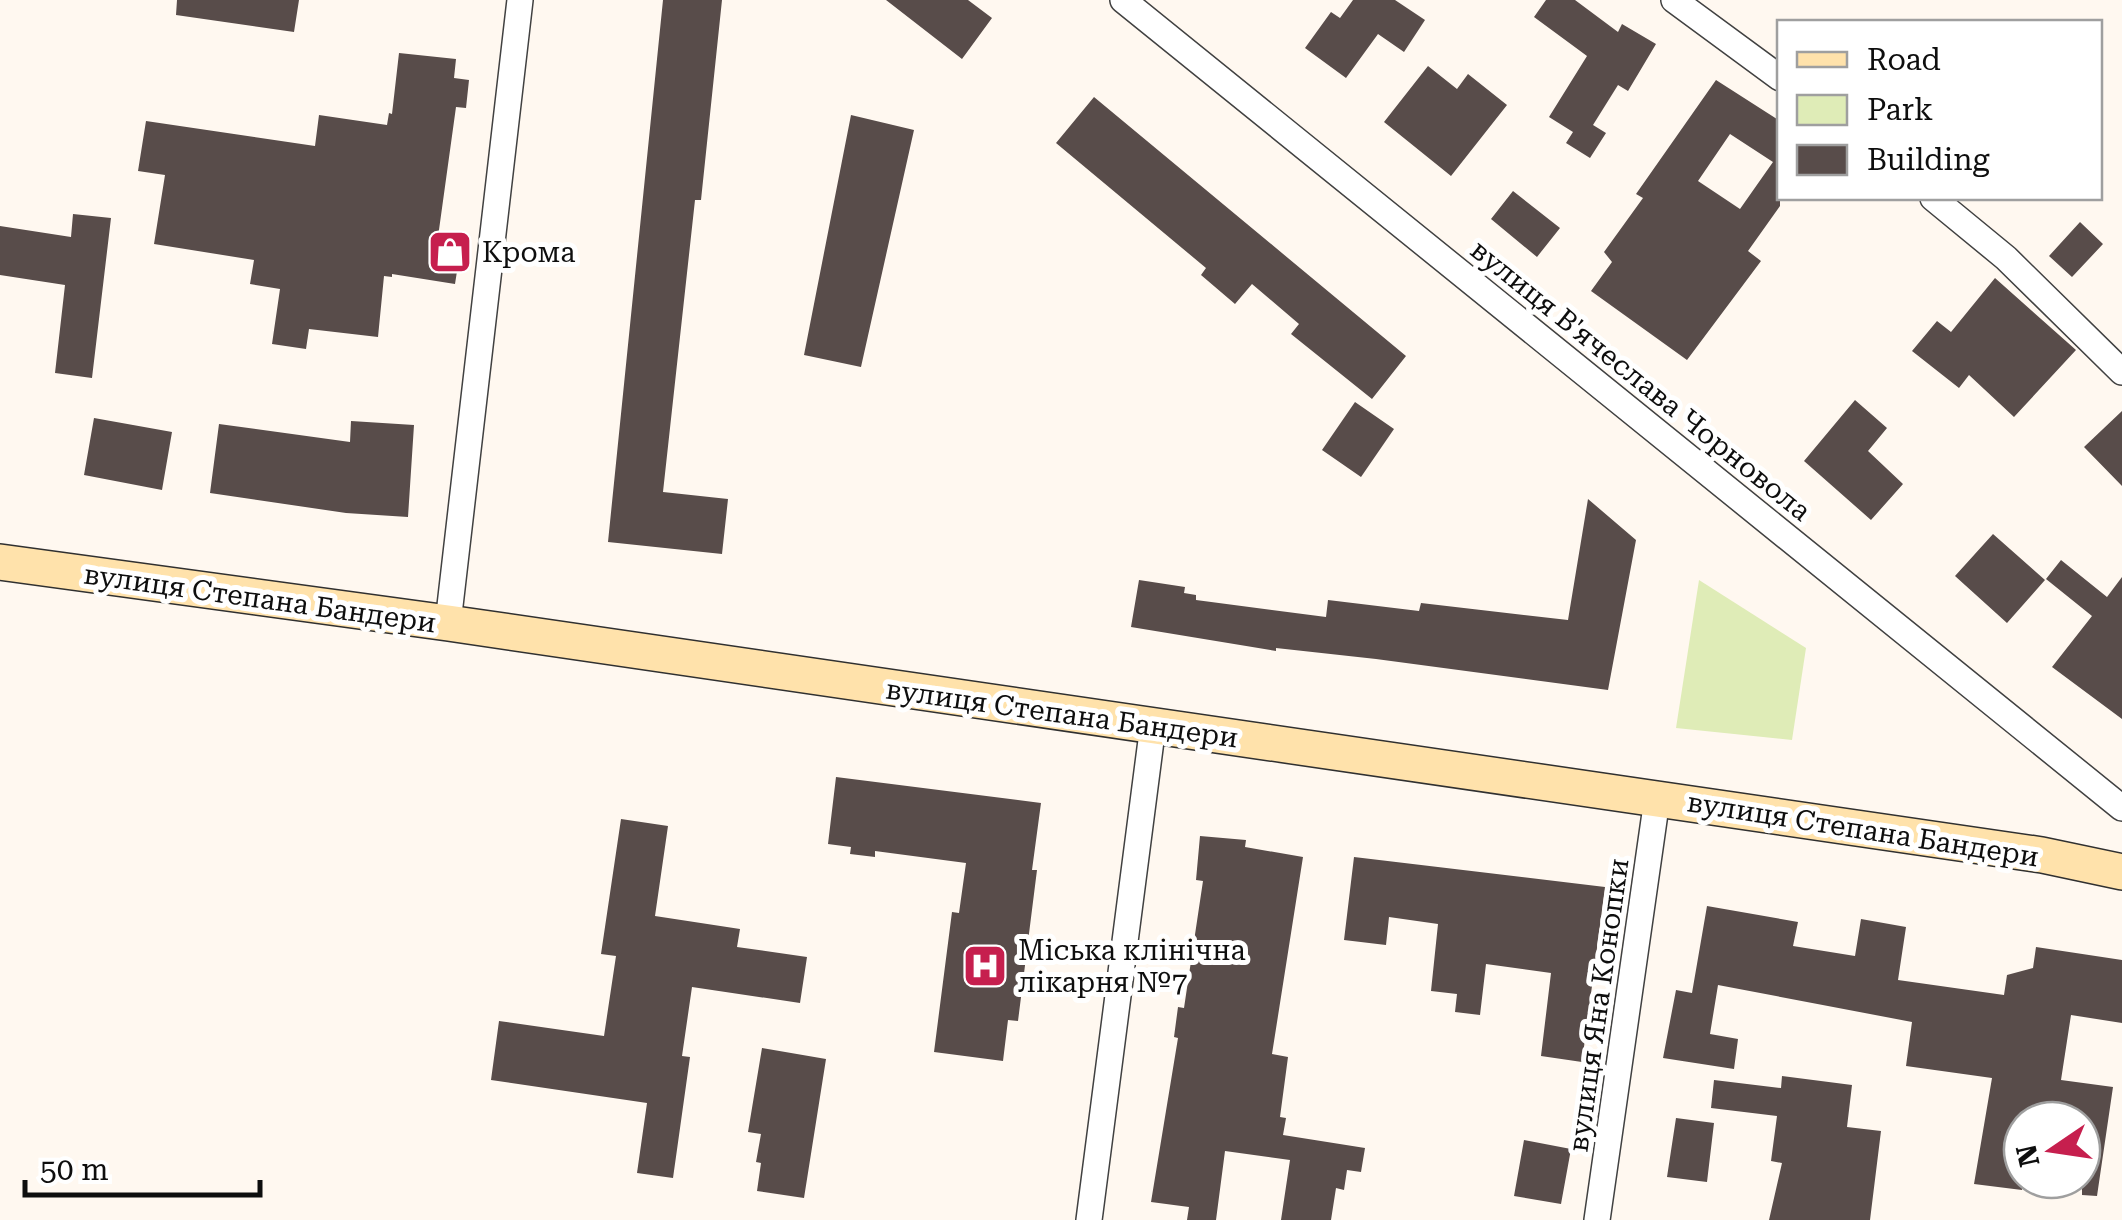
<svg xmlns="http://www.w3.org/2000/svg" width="2122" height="1220" font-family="'Roboto Serif',serif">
<rect width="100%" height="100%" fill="#fff8f0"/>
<path fill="#dfecb7" d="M 1699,580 L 1806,648 L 1792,740 L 1676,728 Z"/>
<path fill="#584c4a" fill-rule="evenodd" d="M 177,0 L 299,0 L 294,32 L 176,15 Z
M 663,0 L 722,0 L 701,200 L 695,200 L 663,492 L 728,499 L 722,554 L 608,542 Z
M 886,0 L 968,0 L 992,18 L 962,59 Z
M 1353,0 L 1395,0 L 1425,20 L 1404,52 L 1378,34 L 1346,78 L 1305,48 L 1331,12 L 1340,18 Z
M 1546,0 L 1575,0 L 1618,32 L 1622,24 L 1656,44 L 1628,91 L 1618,85 L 1593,125 L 1606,133 L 1590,158 L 1566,143 L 1573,132 L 1549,117 L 1587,56 L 1534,17 Z
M 399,53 L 456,59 L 454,78 L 469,80 L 466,108 L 456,107 L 438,237 L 462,240 L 455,284 L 392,274 L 392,277 L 384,276 L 378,337 L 309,329 L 306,349 L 272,344 L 280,289 L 250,284 L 254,260 L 154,244 L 165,175 L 138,171 L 146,121 L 315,146 L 319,115 L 387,125 L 389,113 L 392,114 Z
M 1428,66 L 1457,89 L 1468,74 L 1507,105 L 1451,176 L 1384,122 Z
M 1716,80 L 1780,121 L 1780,206 L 1748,251 L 1761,261 L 1687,360 L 1591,291 L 1612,262 L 1604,252 L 1643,198 L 1636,194 ZM 1730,134 L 1773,162 L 1740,209 L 1698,181 Z
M 1094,97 L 1406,356 L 1372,399 L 1291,334 L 1299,324 L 1252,284 L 1235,304 L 1201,275 L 1206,268 L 1056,143 Z
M 851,115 L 914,130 L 861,367 L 804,355 Z
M 1513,191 L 1560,228 L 1537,257 L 1491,219 Z
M 73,214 L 111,218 L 92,378 L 55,373 L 65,285 L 0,275 L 0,226 L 71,237 Z
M 2080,222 L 2103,244 L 2072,277 L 2049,256 Z
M 1995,278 L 2076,350 L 2014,417 L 1969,375 L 1959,388 L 1912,351 L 1937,321 L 1951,332 Z
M 1855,400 L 1887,428 L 1868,451 L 1903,484 L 1871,520 L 1804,461 Z
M 1355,402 L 1394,429 L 1361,477 L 1322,450 Z
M 2122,411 L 2122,486 L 2084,447 Z
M 94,418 L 172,432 L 162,490 L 84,475 Z
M 351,421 L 414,425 L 408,517 L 346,513 L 210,493 L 219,424 L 350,442 Z
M 1588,499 L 1636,540 L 1608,690 L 1376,659 L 1276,648 L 1276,651 L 1131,627 L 1139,580 L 1185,587 L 1184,593 L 1196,595 L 1196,600 L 1326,617 L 1328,600 L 1419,611 L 1421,603 L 1568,620 Z
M 1993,534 L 2045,580 L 2007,623 L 1955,576 Z
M 2061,560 L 2107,597 L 2122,577 L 2122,719 L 2052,667 L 2092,616 L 2046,579 Z
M 836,777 L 1041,803 L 1032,870 L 1037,870 L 1018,1021 L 1008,1020 L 1003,1061 L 934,1052 L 952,912 L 959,913 L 966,863 L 875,851 L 875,857 L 850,854 L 851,847 L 828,844 Z
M 621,819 L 668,826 L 655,916 L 740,929 L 737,947 L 807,957 L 800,1003 L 692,987 L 682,1056 L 690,1057 L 673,1178 L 637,1173 L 647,1103 L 491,1080 L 499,1021 L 604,1036 L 616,956 L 601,954 Z
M 1200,836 L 1246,840 L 1245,847 L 1303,857 L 1272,1054 L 1288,1057 L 1280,1117 L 1286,1118 L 1283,1135 L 1365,1148 L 1361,1172 L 1347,1170 L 1344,1190 L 1336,1188 L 1331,1220 L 1281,1220 L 1290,1160 L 1225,1151 L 1216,1220 L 1187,1220 L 1189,1207 L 1151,1202 L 1178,1038 L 1174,1037 L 1178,1007 L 1184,1008 L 1203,881 L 1196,880 Z
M 1354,857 L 1605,887 L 1582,1062 L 1541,1056 L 1551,973 L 1486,964 L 1480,1015 L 1455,1012 L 1457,994 L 1431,991 L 1438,924 L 1389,917 L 1386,945 L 1344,940 Z
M 1707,906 L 1798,922 L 1793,946 L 1855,956 L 1861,919 L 1906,927 L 1898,980 L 2004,995 L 2007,975 L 2033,968 L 2036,947 L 2122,960 L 2122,1023 L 2071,1015 L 2061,1080 L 2113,1087 L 2097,1196 L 2082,1195 L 2082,1120 L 2022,1120 L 2022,1190 L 1974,1184 L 1992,1078 L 1906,1066 L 1912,1022 L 1718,985 L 1710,1034 L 1738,1039 L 1734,1069 L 1663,1058 L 1676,990 L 1692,993 Z
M 762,1048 L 826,1059 L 804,1198 L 757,1191 L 761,1163 L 756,1162 L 761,1134 L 748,1132 Z
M 1782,1076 L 1852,1085 L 1847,1127 L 1881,1131 L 1870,1220 L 1769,1220 L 1782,1163 L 1771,1161 L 1777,1116 L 1711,1108 L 1714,1080 L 1781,1088 Z
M 1676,1118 L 1714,1123 L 1707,1182 L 1667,1177 Z
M 1524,1140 L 1571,1149 L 1561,1204 L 1514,1196 Z"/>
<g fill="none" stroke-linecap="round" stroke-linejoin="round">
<defs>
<path id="street" d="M 1123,0 L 2122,808
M 1674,0 L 1780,78
M 1933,198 L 2006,258 L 2122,372
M 448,623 L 520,0
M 1089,1220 L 1153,725
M 1597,1220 L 1657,799"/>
<path id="secondary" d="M 0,562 L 448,623 L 1657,799 L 2042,855 L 2122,872"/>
</defs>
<use href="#street" stroke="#414141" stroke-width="28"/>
<use href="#secondary" stroke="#303030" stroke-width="38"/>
<use href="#street" stroke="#fff" stroke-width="25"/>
<use href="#secondary" stroke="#ffe2ab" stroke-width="35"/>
</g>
<defs>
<symbol id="shop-square" viewBox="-11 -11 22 22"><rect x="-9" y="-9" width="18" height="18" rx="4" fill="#c61f4e" stroke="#fff"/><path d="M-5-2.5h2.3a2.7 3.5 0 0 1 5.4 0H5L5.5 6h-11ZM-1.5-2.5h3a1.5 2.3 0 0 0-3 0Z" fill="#fff"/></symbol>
<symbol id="hospital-square" viewBox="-11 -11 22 22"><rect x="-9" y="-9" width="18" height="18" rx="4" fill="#c61f4e" stroke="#fff"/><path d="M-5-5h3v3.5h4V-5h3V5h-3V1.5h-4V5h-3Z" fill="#fff"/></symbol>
</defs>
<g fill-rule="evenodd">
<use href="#shop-square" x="425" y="227" width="50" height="50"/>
<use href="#hospital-square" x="960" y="941" width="50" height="50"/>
</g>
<g text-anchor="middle" stroke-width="10" stroke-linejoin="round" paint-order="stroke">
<g font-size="28" fill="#0e0e0e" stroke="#fff" text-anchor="start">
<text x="482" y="262">Крома</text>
<text x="1018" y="960">Міська клінічна<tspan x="1018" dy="32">лікарня №7</tspan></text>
</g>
<g font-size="28" fill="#0e0e0e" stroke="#fff">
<text transform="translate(1641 380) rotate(39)" y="10">вулиця В'ячеслава Чорновола</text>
<text transform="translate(260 598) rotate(8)" y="10">вулиця Степана Бандери</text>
<text transform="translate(1062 713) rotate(8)" y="10">вулиця Степана Бандери</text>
<text transform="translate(1863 829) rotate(9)" y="10">вулиця Степана Бандери</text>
<text transform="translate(1598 1005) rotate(-82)" y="10">вулиця Яна Конопки</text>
</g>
</g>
<rect x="1777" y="20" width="325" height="180" fill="#ffffff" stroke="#9f9f9f" stroke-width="2.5"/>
<rect x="1797" y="52" width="50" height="15" fill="#ffe2ab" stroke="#9f9f9f" stroke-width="2.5"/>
<text x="1867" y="70" font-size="30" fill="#0e0e0e">Road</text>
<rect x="1797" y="95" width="50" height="30" fill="#dfecb7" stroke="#9f9f9f" stroke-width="2.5"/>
<text x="1867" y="120" font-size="30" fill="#0e0e0e">Park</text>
<rect x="1797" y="145" width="50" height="30" fill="#584c4a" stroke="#9f9f9f" stroke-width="2.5"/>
<text x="1867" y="170" font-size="30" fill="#0e0e0e">Building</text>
<g transform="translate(2052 1150) rotate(257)"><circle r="48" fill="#ffffff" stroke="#9f9f9f" stroke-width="2.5"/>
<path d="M0-8L18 38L0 25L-18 38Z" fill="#c61f4e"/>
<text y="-15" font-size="28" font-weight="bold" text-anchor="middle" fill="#0e0e0e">N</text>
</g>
<path d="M25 1180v15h235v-15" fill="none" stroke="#0e0e0e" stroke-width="5"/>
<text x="40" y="1180" font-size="30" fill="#0e0e0e" stroke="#ffffff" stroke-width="8" paint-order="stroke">50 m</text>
</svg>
